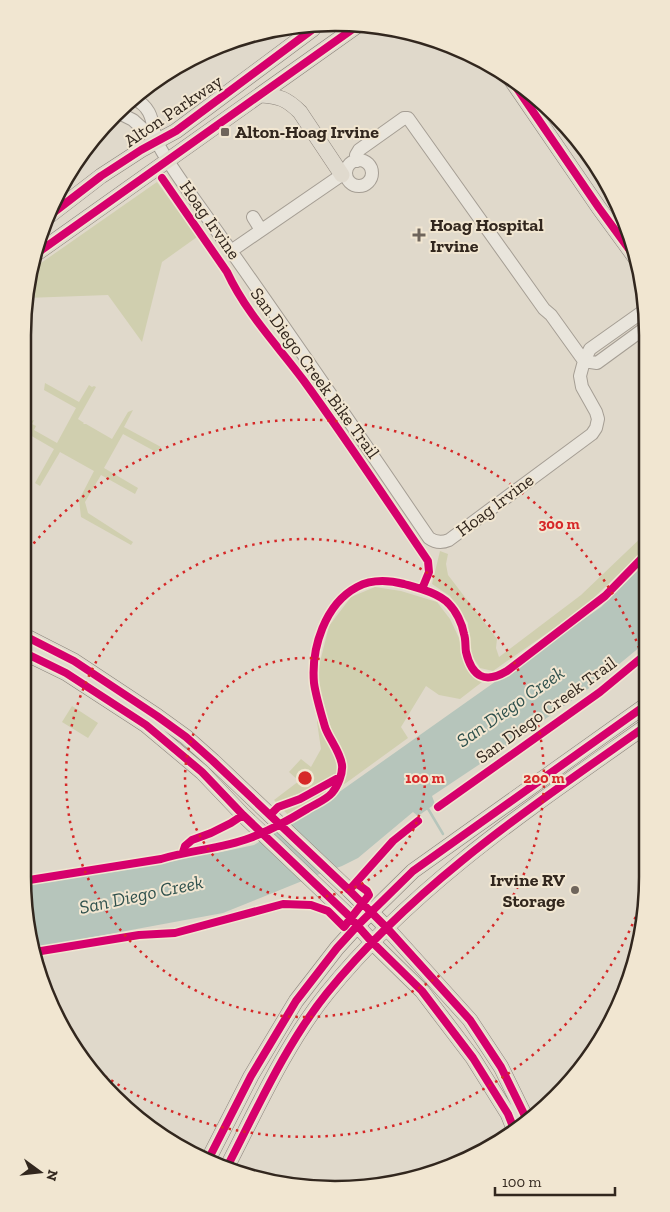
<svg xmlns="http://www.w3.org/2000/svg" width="670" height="1212" font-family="'Zilla Slab',serif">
<rect width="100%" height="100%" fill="#e0d9cb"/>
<path fill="#d0cfaf" d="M 157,182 L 197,237 L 162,262 L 142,342 L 108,295 L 26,298 L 31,270 Z
M 45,383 L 79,402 L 89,385 L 92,387 L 94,386 L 96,387 L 78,419 L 84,423 L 83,424 L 86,424 L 112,439 L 128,412 L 133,410 L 124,427 L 161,447 L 156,452 L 123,434 L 104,468 L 138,488 L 135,494 L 101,475 L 85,502 L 88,513 L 133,542 L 131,545 L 81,517 L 79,500 L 94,471 L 60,452 L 40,486 L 35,483 L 54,449 L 23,431 L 23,424 L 34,420 L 32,424 L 36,426 L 34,430 L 57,443 L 76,408 L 44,390 Z
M 646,533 L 646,548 L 583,608 L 493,671 L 480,668 L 470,653 L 468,623 L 450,596 L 432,584 L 440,551 L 448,554 L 446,564 L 448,575 L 497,639 L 496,648 L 499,657 L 581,595 Z
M 375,587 L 401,591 L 437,602 L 450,619 L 459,638 L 465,664 L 482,682 L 460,699 L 439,695 L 426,686 L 401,727 L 408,738 L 346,783 L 288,815 L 274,800 L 299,781 L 289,772 L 301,759 L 311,767 L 321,749 L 317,722 L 319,666 L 329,626 L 351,597 Z
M 72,706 L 98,723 L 88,738 L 62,722 Z"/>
<path fill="#b6c5bb" d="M 646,562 L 646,642 L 595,684 L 507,746 L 432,796 L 435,804 L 418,816 L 413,812 L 358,858 L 342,866 L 317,875 L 223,913 L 34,948 L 24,885 L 190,855 L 217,853 L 254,845 L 335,795 L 601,607 Z"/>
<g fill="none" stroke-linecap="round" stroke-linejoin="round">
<path stroke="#b6c5bb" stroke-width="2.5" d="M 427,807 L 443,834"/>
<defs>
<path id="minor" d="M 134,99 C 156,109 151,128 158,144 C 167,161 178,176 189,192 C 271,306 350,422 429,538 C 436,543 442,543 449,540 L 592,434 L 596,428 L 598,419 L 596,412 L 582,387 L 580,376 L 584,361 L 590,349 L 645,310
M 121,114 L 133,120 L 157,142
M346 173a13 13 0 1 1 26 0a13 13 0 1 1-26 0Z
M 357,161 L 356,155 L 359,150 L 404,118 L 408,118 L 544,309 L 551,315 L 584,361
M 253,217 L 261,230
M 231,251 L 346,172
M 584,361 L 597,363 L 645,328"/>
<path id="major" d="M 510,78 L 599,208 L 637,260
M 261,95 C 279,96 287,99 300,112 L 342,175
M 49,216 L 101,176 L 141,150 L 176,131 L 313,29
M 33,256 L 357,26
M 23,635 L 74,661 L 157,716 L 186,737 L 213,761 L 349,890 L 386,927 L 470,1020 L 501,1067 L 527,1120
M 23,652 L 66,673 L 146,725 L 202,772 L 243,815 L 348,915 L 372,942 L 422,991 L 473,1058 L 508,1114 L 514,1129
M 209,1158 L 251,1076 L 296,1001 L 337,948 L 357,926 L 413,871 L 646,705
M 227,1167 C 257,1109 286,1044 327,993 C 415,884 533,806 646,726"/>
</defs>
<use href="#minor" stroke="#a59e94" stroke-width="14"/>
<use href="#major" stroke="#8b847b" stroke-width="16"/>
<use href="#minor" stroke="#e9e5dc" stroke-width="12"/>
<use href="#major" stroke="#e0dace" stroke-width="15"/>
<defs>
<path id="cycleway" d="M 510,78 L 599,208 L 637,260
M 162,178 L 227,272 C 246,313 278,346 304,381 C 347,440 387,501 428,561 L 429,572 L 422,589
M 49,216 L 101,176 L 141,150 L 176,131 L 313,29
M 33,256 L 357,26
M 23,635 L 74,661 L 157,716 L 186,737 L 213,761 L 349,890 L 386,927 L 470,1020 L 501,1067 L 527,1120
M 23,652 L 66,673 L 146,725 L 202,772 L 243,815 L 348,915 L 372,942 L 422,991 L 473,1058 L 508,1114 L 514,1129
M 438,807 L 600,692 L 646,654
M 270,815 L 278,807 L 300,799 L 340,777
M 183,852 L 185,846 L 192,840 L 211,833 L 231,823 L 243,815
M 23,881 L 161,859 C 190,850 221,849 250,838 C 269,831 289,820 307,809 C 315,804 326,800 332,793 C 338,786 343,773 342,765 C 340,751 329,739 325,727 C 321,713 316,697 314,683 C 311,648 325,604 357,587 C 372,579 388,580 404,584 C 418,588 439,593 449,604 C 456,611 462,623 464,634 C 466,640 465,646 466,652 C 472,677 485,684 507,671 L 605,596 L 646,554
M 351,888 L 393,841 L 418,821
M 35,952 L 139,935 L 175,933 L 283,904 L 311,905 L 328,911 L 344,927 L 369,895 L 367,891 L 356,883
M 209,1158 L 251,1076 L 296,1001 L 337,948 L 357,926 L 413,871 L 646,705
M 227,1167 C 257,1109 286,1044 327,993 C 415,884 533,806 646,726"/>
</defs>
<use href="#cycleway" stroke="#f1e6d1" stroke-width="11"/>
<use href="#cycleway" stroke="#d6006c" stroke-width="8"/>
</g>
<g fill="none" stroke="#d62828" stroke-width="2.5" stroke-dasharray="2.5 5">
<circle cx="305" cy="778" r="120"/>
<circle cx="305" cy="778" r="239"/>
<path d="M646 889A359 359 0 0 1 84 1061M24 555A359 359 0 0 1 645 664"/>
</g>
<g fill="#6f655b" stroke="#f1e6d1" stroke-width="2">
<rect x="220" y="127" width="10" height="10" rx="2.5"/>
<path d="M416.5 227.5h5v5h5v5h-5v5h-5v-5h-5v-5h5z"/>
<circle cx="575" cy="890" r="5"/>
</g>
<g text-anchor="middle" stroke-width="4" stroke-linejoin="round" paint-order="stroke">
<g font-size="18" fill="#32271e" stroke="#f1e6d1">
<text transform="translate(173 111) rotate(-34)" y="6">Alton Parkway</text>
<text transform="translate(210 220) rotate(55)" y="6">Hoag Irvine</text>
<text transform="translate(315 373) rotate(54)" y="6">San Diego Creek Bike Trail</text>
<text transform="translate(495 505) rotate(-37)" y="6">Hoag Irvine</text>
<text transform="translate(546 710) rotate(-36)" y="6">San Diego Creek Trail</text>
</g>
<g font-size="18" font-weight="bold" fill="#32271e" stroke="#f1e6d1" text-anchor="start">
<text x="235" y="138">Alton-Hoag Irvine</text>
<text x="430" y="231">Hoag Hospital<tspan x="430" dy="21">Irvine</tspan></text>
<text x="565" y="886" text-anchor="end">Irvine RV<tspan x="565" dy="21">Storage</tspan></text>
</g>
<g font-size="19" font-style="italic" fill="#2f514d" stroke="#f1e6d1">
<text transform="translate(510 706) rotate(-35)" y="7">San Diego Creek</text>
<text transform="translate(141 894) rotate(-12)" y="7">San Diego Creek</text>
</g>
</g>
<path d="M0 0H670V1212H0ZM335 31H335A304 304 0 0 1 639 335V877A304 304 0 0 1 335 1181H335A304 304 0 0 1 31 877V335A304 304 0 0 1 335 31Z" fill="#f1e6d1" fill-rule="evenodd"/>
<path fill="none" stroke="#32271e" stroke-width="2.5" d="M335 31H335A304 304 0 0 1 639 335V877A304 304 0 0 1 335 1181H335A304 304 0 0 1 31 877V335A304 304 0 0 1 335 31Z"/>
<circle cx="305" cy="778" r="8" fill="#d62828" stroke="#f1e6d1" stroke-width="2.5"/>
<g font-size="15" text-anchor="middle" font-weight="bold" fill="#d62828" stroke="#f1e6d1" stroke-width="4" stroke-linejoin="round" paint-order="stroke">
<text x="559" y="529">300 m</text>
<text x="425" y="783">100 m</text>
<text x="544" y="783">200 m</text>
</g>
<g transform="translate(40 1172) rotate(105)" stroke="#f1e6d1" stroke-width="4" paint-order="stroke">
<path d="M0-4L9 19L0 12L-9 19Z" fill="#32271e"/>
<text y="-8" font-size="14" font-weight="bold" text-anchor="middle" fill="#32271e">N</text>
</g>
<path d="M495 1187v8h120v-8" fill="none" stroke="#32271e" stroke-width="2.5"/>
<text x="502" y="1187" font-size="15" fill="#32271e" stroke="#f1e6d1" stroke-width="4" paint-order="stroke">100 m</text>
</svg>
